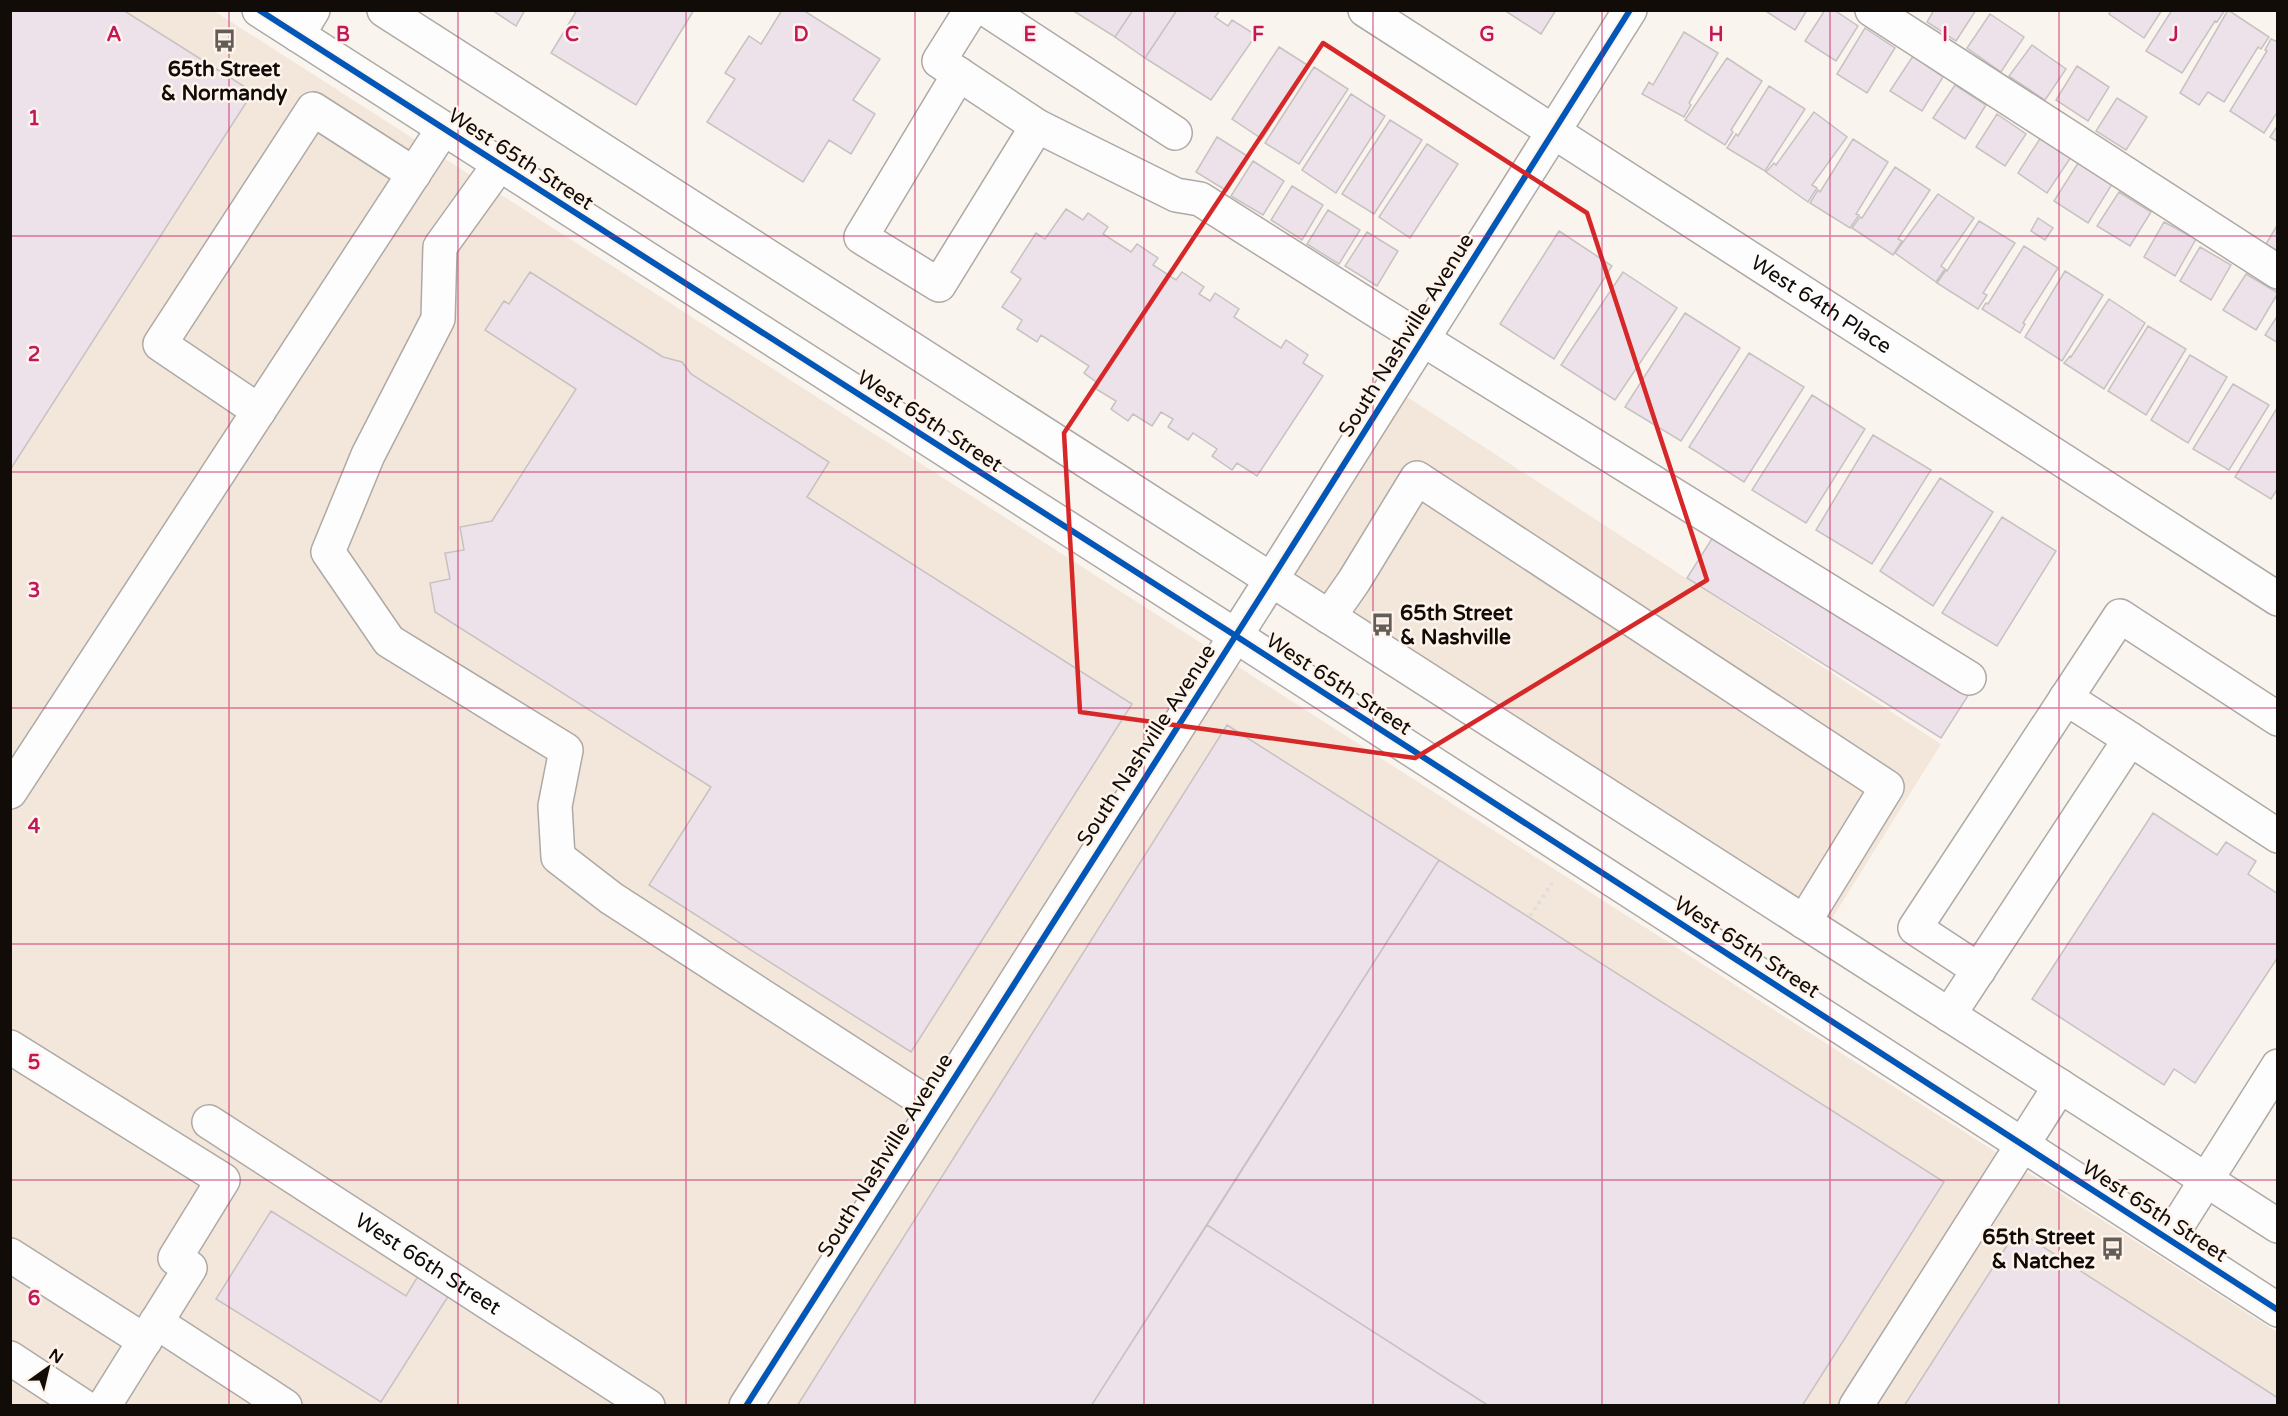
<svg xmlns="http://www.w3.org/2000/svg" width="2288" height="1416" font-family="'Varela Round',sans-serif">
<rect width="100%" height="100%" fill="#faf4ef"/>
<path fill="#f3e7db" d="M 10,11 L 214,11 L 2277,1332 L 2277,1405 L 11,1405 Z
M 1395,389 L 1941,744 L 1828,925 L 1283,577 Z"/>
<path fill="#ede2e9" stroke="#c7c2c2" stroke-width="1.5" d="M 10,10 L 123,10 L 253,92 L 10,470 Z
M 492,10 L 525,10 L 516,26 Z
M 577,10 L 694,10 L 636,105 L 551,53 Z
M 782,10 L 803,10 L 880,59 L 853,100 L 875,114 L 851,154 L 829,140 L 803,182 L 707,122 L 735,79 L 725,73 L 749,36 L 761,44 Z
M 1072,10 L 1133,10 L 1115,37 Z
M 1133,10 L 1177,10 L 1145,58 L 1115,37 Z
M 1177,10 L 1220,10 L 1215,17 L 1228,26 L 1232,20 L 1256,35 L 1211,100 L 1145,58 Z
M 1504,10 L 1556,10 L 1541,34 Z
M 1764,10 L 1807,10 L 1795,30 Z
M 1825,10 L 1834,10 L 1858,26 L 1836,61 L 1805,41 Z
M 1934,10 L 1976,10 L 1956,41 L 1927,22 Z
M 2111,10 L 2162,10 L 2144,38 L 2109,14 Z
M 2172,10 L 2225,10 L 2217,22 L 2215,21 L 2182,73 L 2146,51 Z
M 2228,10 L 2269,37 L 2261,49 L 2258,47 L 2224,102 L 2208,92 L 2199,105 L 2180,93 Z
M 1990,14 L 2024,37 L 2001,72 L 1967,48 Z
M 1865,28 L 1895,48 L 1867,93 L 1837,74 Z
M 1684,32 L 1718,53 L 1689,103 L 1691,105 L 1684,117 L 1642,94 L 1649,82 L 1653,85 Z
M 2271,39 L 2278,42 L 2278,111 L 2264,133 L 2230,111 L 2267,51 L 2265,50 Z
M 2032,45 L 2066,69 L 2045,100 L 2009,76 Z
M 1279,47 L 1309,66 L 1262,139 L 1232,119 Z
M 1913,56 L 1943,77 L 1922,111 L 1890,91 Z
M 1727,58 L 1762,81 L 1731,130 L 1733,132 L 1725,145 L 1685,120 Z
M 2077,66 L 2109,87 L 2088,121 L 2056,100 Z
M 1314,67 L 1348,89 L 1299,164 L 1265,143 Z
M 1955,85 L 1986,105 L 1965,139 L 1933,118 Z
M 1769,86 L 1805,109 L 1765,171 L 1727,148 L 1736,134 L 1738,136 Z
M 1351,94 L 1385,116 L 1336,193 L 1302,170 Z
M 2117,98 L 2147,117 L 2126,150 L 2096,131 Z
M 1814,112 L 1847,137 L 1812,185 L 1817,188 L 1808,202 L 1766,172 L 1774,163 L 1776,165 Z
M 1997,114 L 2026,134 L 2005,166 L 1976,147 Z
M 1390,120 L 1422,140 L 1374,214 L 1342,194 Z
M 2278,125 L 2278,142 L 2270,137 Z
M 1217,137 L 1249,157 L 1227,191 L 1196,172 Z
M 2041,137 L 2071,157 L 2047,193 L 2018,173 Z
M 1853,139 L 1888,162 L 1856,214 L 1859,215 L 1850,228 L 1810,203 L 1818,190 L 1820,192 Z
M 1427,144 L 1458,164 L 1410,238 L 1379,217 Z
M 2080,160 L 2114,181 L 2088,223 L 2054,201 Z
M 1253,161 L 1284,181 L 1263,215 L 1231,196 Z
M 1895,167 L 1930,190 L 1898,239 L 1902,241 L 1893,255 L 1852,228 L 1860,217 L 1862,218 Z
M 1292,186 L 1323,205 L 1302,240 L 1271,220 Z
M 2119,192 L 2151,212 L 2130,246 L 2097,226 Z
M 1938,194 L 1974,218 L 1941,266 L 1945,269 L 1936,282 L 1895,253 Z
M 1066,209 L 1083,220 L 1088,213 L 1108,227 L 1103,234 L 1131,252 L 1137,244 L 1158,258 L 1153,265 L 1176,280 L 1182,272 L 1204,287 L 1199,294 L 1210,301 L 1215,293 L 1239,309 L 1234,317 L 1281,348 L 1286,340 L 1308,355 L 1303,363 L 1323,376 L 1257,476 L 1237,463 L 1232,470 L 1212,456 L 1217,449 L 1193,433 L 1188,440 L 1168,427 L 1173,419 L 1161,412 L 1152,426 L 1133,414 L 1128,421 L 1111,409 L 1116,401 L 1096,389 L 1099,384 L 1084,373 L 1089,366 L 1041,335 L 1037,342 L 1017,329 L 1022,320 L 1002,307 L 1021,279 L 1011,272 L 1036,233 L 1045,239 Z
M 1328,210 L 1360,230 L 1339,264 L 1307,244 Z
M 2038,218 L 2053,228 L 2045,240 L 2031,231 Z
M 1979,221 L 2015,243 L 1983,293 L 1987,295 L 1978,309 L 1937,283 L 1946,270 L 1947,271 Z
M 2164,222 L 2196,239 L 2175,276 L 2144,257 Z
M 2278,224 L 2278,251 L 2266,244 Z
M 1559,231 L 1612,266 L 1554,359 L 1500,324 Z
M 1367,232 L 1398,251 L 1377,286 L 1345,266 Z
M 2024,246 L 2058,268 L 2023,323 L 2025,324 L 2020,333 L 1982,309 L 1986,303 L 1988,304 Z
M 2200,247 L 2231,265 L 2211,300 L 2180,281 Z
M 2065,271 L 2103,295 L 2062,361 L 2025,337 Z
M 530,272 L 663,357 L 682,362 L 691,374 L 829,462 L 807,497 L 1132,704 L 911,1052 L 649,885 L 711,787 L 435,612 L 430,583 L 450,579 L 445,553 L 464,550 L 460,527 L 492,521 L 576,389 L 485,330 L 504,301 L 509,304 Z
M 1623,272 L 1677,308 L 1615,400 L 1561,365 Z
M 2246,274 L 2278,293 L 2256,330 L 2223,310 Z
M 2109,299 L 2145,323 L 2104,389 L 2064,363 L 2070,356 L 2071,357 Z
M 1685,313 L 1740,348 L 1681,441 L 1625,407 Z
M 2278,315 L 2278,343 L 2265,335 Z
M 2148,326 L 2186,349 L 2146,415 L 2108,391 Z
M 1749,353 L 1804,387 L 1744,482 L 1689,447 Z
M 2190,355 L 2227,377 L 2188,443 L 2151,420 Z
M 2233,384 L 2269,405 L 2229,470 L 2193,449 Z
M 1812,395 L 1865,429 L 1806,523 L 1752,490 Z
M 2277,408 L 2278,488 L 2271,499 L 2235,477 Z
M 1873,435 L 1931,470 L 1872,564 L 1816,530 Z
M 1940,478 L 1993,512 L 1933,606 L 1880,571 Z
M 2002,517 L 2056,551 L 1997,646 L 1942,613 Z
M 1715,534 L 1969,694 L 1941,738 L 1687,578 Z
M 1227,725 L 1439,860 L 1091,1406 L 797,1406 Z
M 2153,813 L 2217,855 L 2226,842 L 2256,861 L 2248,874 L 2278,894 L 2278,957 L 2195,1083 L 2174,1069 L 2164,1085 L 2032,999 Z
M 1439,860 L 1944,1182 L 1802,1406 L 1489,1406 L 1207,1225 Z
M 271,1211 L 406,1296 L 418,1276 L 449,1295 L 381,1402 L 216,1299 Z
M 1207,1225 L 1489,1406 L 1091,1406 Z
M 2017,1230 L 2278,1398 L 2278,1406 L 1904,1406 Z"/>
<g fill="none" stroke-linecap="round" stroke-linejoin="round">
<defs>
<g id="minor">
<path d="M 259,10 L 1236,636 L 2278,1310"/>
<path d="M 384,10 L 2278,1226"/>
<path d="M 971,10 L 939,61 L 1037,126 L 1176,195 L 1200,199 L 1377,311 L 1969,678"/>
<path d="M 987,10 L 1175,133"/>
<path id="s1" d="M 1365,10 L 2278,599"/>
<path d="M 1872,10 L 2278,272"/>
<path d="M 298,35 L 313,10"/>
<path d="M 959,74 L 861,237 L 939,285 L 1037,126"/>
<path d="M 499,165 L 440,247 L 438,319 L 368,455 L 328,552 L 389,641 L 566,750 L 555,806 L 558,857 L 611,898 L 935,1108"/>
<path d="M 259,411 L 160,344 L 313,109 L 414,174"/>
<path d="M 1329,617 L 1354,581 L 1417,478 L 1887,787 L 1804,922"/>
<path d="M 2066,698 L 2130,739"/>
<path d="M 10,792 L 443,129"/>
<path d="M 1979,970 L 1915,928 L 2120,616 L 2278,719"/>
<path d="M 1949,1015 L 2130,739 L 2278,836"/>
<path d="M 10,1047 L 223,1180 L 175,1258 L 190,1268 L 104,1406"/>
<path id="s2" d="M 209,1122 L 648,1406"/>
<path d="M 2169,1239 L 2278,1066"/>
<path d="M 10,1255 L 145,1341"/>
<path d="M 156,1322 L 285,1406"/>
<path d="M 10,1358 L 83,1406"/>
<path d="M 746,1406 L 1271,580 L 1630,10"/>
<path d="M 1856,1406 L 2060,1086"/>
</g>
</defs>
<use href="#minor" stroke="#afa9a5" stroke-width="36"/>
<path stroke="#e0dddb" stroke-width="4" stroke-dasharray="3 4.5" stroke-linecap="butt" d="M 1530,916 L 1552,883"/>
<use href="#minor" stroke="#fefdfd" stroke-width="33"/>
<defs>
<path id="cycleway" d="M 259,10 L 1236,636 L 2278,1310
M 746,1406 L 1271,580 L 1630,10"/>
</defs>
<use href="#cycleway" stroke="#fef4eb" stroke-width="10"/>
<use href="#cycleway" stroke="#0057b8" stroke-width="6"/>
</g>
<path fill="none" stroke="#d62828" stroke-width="4.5" stroke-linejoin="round" d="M 1323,43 L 1587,213 L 1707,580 L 1415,758 L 1080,712 L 1064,433 Z"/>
<path fill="none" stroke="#c2185b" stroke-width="1.5" stroke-opacity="0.55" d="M 229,10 L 229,1406M 458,10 L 458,1406M 686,10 L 686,1406M 915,10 L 915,1406M 1144,10 L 1144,1406M 1373,10 L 1373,1406M 1602,10 L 1602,1406M 1830,10 L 1830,1406M 2059,10 L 2059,1406M 10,236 L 2278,236M 10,472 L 2278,472M 10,708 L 2278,708M 10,944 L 2278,944M 10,1180 L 2278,1180"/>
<defs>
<symbol id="bus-bare" viewBox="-9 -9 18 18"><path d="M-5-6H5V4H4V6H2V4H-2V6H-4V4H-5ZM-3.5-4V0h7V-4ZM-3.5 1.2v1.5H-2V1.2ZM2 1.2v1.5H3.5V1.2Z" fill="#635d58" stroke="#fef4eb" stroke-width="2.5" paint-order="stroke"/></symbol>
</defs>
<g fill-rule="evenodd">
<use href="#bus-bare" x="208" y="24" width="33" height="33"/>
<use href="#bus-bare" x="1366" y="608" width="33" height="33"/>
<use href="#bus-bare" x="2096" y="1232" width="33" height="33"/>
</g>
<g text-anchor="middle" stroke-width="5" stroke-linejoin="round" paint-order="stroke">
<g font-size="21" font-weight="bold" fill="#110c07" stroke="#fef4eb">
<text x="224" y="76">65th Street<tspan x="224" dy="24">&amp; Normandy</tspan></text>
<text x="1400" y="620" text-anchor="start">65th Street<tspan x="1400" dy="24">&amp; Nashville</tspan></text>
<text x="2095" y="1244" text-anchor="end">65th Street<tspan x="2095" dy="24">&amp; Natchez</tspan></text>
</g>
<g font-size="21" fill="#110c07" stroke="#fef4eb">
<text transform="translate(521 159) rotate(33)" y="7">West 65th Street</text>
<text dy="7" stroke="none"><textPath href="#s1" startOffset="543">West 64th Place</textPath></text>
<text transform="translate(1406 335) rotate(-58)" y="7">South Nashville Avenue</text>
<text transform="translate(930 421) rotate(33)" y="7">West 65th Street</text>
<text transform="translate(1339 684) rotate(33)" y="7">West 65th Street</text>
<text transform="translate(1146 745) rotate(-57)" y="7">South Nashville Avenue</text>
<text transform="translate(1747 947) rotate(33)" y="7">West 65th Street</text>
<text transform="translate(885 1155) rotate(-58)" y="7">South Nashville Avenue</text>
<text transform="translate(2155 1211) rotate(33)" y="7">West 65th Street</text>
<text dy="7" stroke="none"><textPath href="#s2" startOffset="261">West 66th Street</textPath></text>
</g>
</g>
<g font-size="20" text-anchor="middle" font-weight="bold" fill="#c2185b" stroke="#fef4eb" stroke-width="5" stroke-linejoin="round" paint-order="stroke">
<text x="114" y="41">A</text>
<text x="343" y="41">B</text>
<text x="572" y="41">C</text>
<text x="801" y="41">D</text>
<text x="1030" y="41">E</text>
<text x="1258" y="41">F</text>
<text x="1487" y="41">G</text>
<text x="1716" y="41">H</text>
<text x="1945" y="41">I</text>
<text x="2174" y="41">J</text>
<text x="34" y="125">1</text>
<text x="34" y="361">2</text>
<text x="34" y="597">3</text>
<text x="34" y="833">4</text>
<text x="34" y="1069">5</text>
<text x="34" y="1305">6</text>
</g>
<rect width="2288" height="1416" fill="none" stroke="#110c07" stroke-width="24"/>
<g transform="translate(48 1368) rotate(34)" stroke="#fef4eb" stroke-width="4.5" paint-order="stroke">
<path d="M0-4.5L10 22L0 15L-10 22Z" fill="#110c07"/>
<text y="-9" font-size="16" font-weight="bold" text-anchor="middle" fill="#110c07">N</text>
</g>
</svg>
